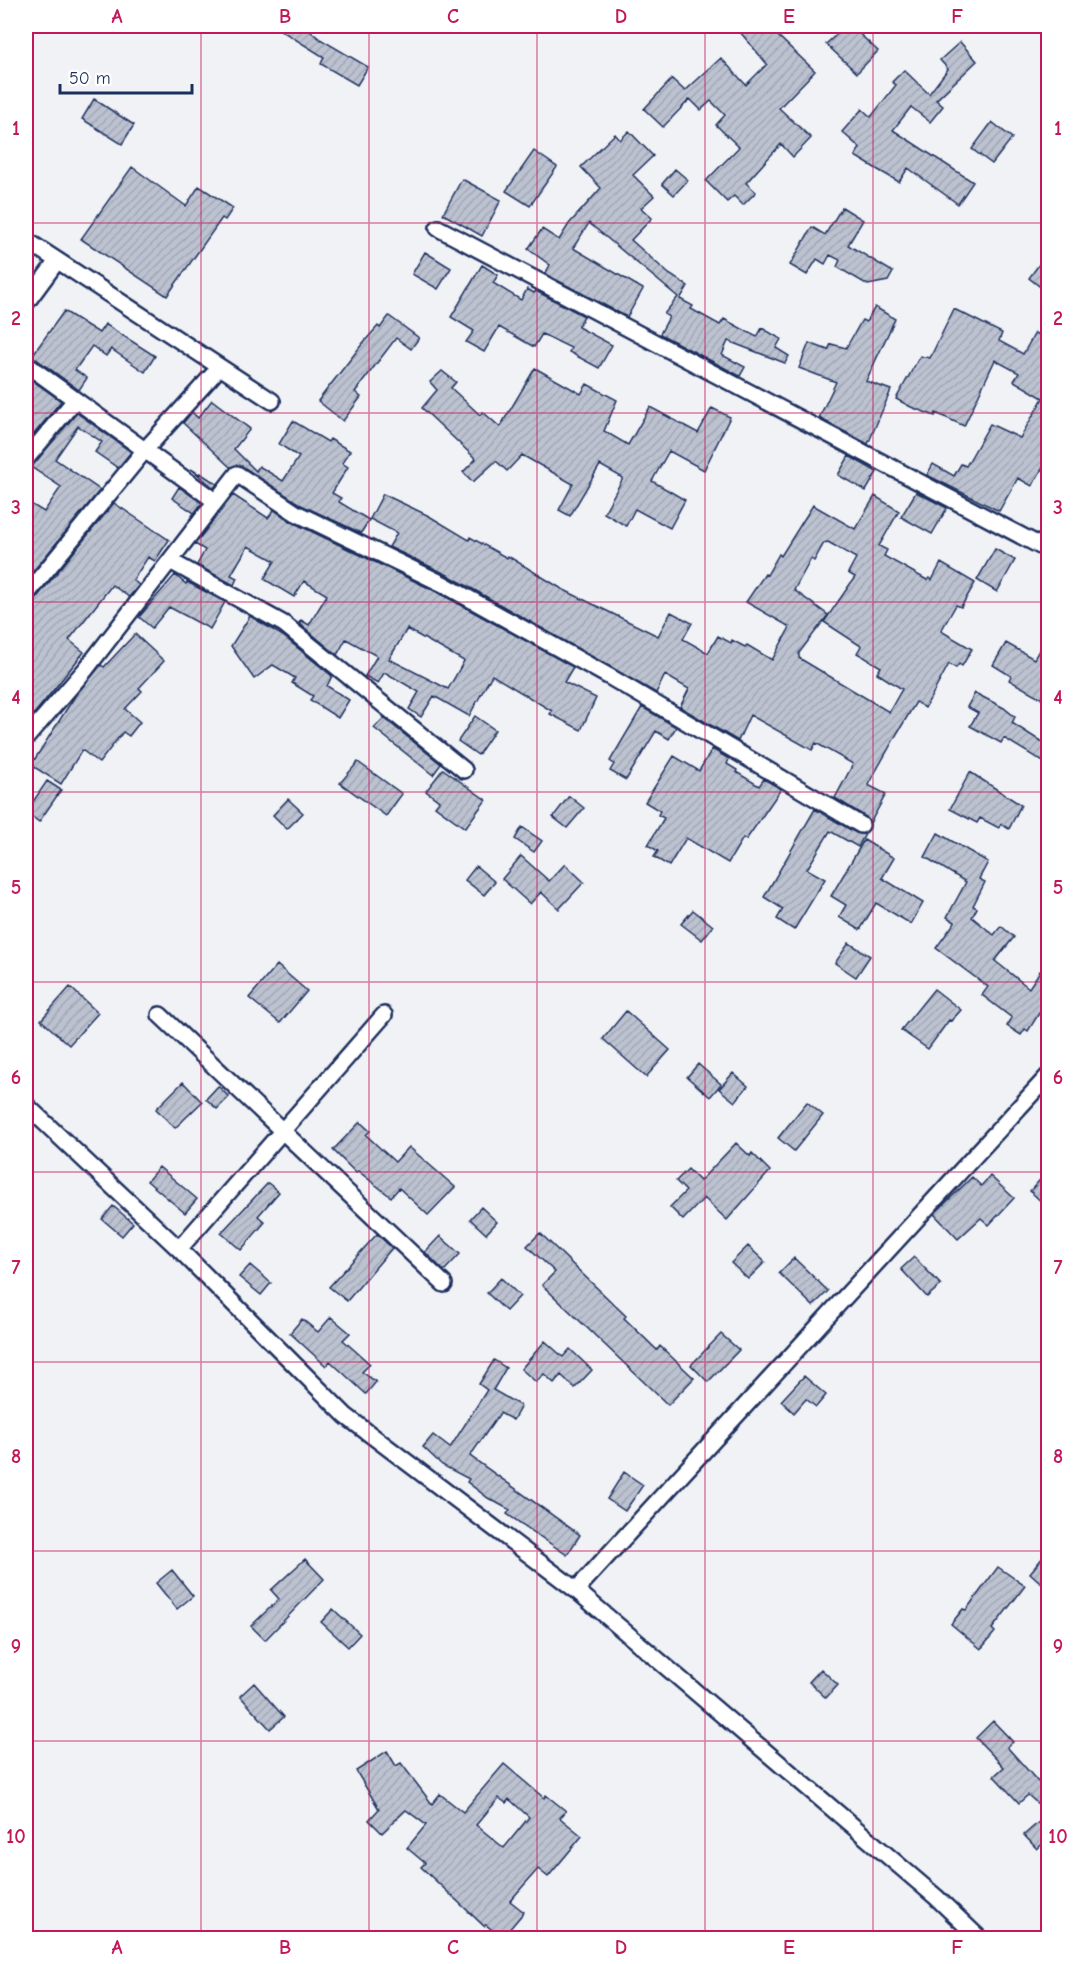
<svg xmlns="http://www.w3.org/2000/svg" width="1074" height="1964" font-family="'Comic Neue',sans-serif">
<defs>
<pattern id="building-hatch" width="6" height="6" patternUnits="userSpaceOnUse" patternTransform="scale(1.5)"><rect width="6" height="6" fill="#bcc2d0"/><path d="M-1 1l2-2M0 6l6-6M5 7l2-2" fill="none" stroke="#a1a7b5"/></pattern>
</defs>
<rect width="100%" height="100%" fill="#f1f2f5"/>
<filter id="ink" filterUnits="userSpaceOnUse"><feTurbulence type="fractalNoise" baseFrequency=".0167" numOctaves="2"/><feDisplacementMap in="SourceGraphic" scale="12" xChannelSelector="R" yChannelSelector="G"/><feConvolveMatrix kernelMatrix="1 2 1 2 8 2 1 2 1" color-interpolation-filters="sRGB"/></filter>
<g filter="url(#ink)">
<path fill="url(#building-hatch)" stroke="#1b2f5e" stroke-width="1.5" fill-rule="evenodd" d="M 274,26 L 313,26 L 310,31 L 320,39 L 368,67 L 357,85 L 321,64 L 324,57 Z
M 735,26 L 787,26 L 776,34 L 815,71 L 779,108 L 811,138 L 793,157 L 781,144 L 746,183 L 756,192 L 743,205 L 734,196 L 727,202 L 706,181 L 739,147 L 716,125 L 725,115 L 711,101 L 701,110 L 690,99 L 663,127 L 644,109 L 672,79 L 685,91 L 721,58 L 746,85 L 767,64 Z
M 828,26 L 851,26 L 878,51 L 857,73 L 826,44 L 837,34 Z
M 960,42 L 977,61 L 936,100 L 943,106 L 930,122 L 911,107 L 893,130 L 973,182 L 958,204 L 908,168 L 899,182 L 880,171 L 855,156 L 860,148 L 842,132 L 862,109 L 871,117 L 896,85 L 892,82 L 904,70 L 929,94 L 948,69 L 940,60 Z
M 94,99 L 134,125 L 122,144 L 82,119 Z
M 992,122 L 1012,138 L 992,164 L 972,149 Z
M 629,131 L 653,156 L 633,175 L 654,196 L 641,208 L 652,218 L 631,240 L 669,274 L 688,286 L 680,299 L 693,306 L 691,309 L 720,325 L 724,319 L 757,337 L 762,328 L 781,339 L 776,348 L 789,356 L 785,363 L 728,341 L 722,355 L 745,367 L 740,376 L 660,334 L 669,317 L 664,314 L 678,297 L 589,223 L 573,248 L 643,289 L 627,317 L 545,274 L 550,265 L 528,249 L 542,229 L 559,240 L 569,224 L 601,188 L 581,167 L 615,134 L 620,140 Z
M 534,151 L 557,167 L 530,206 L 506,191 Z
M 132,167 L 186,206 L 199,186 L 233,208 L 225,220 L 222,218 L 167,296 L 81,239 Z
M 675,169 L 688,180 L 674,195 L 662,184 Z
M 462,179 L 501,200 L 482,236 L 443,214 Z
M 842,207 L 863,220 L 848,245 L 893,272 L 888,281 L 868,285 L 837,267 L 840,260 L 830,255 L 825,264 L 817,259 L 807,275 L 790,265 L 812,227 L 825,235 Z
M 425,252 L 451,268 L 438,289 L 412,274 Z
M 1048,252 L 1048,293 L 1029,278 Z
M 482,265 L 498,275 L 493,283 L 521,300 L 527,289 L 534,293 L 536,291 L 584,316 L 578,327 L 612,345 L 599,368 L 569,352 L 571,348 L 542,334 L 534,347 L 499,327 L 484,352 L 466,342 L 474,331 L 451,317 Z
M 875,307 L 895,319 L 866,381 L 891,390 L 868,444 L 819,418 L 836,382 L 799,368 L 809,343 L 828,350 L 831,344 L 846,348 L 862,320 L 866,322 Z
M 954,309 L 1002,333 L 999,341 L 1023,354 L 1035,333 L 1039,335 L 1048,319 L 1048,459 L 1032,486 L 1018,478 L 999,511 L 927,475 L 933,464 L 954,476 L 961,464 L 966,466 L 990,424 L 1020,438 L 1043,398 L 1014,381 L 1019,373 L 995,360 L 964,426 L 936,413 L 935,416 L 911,407 L 896,399 L 920,356 L 930,358 Z
M 64,311 L 99,333 L 105,324 L 155,356 L 145,372 L 111,349 L 106,356 L 92,346 L 75,370 L 87,378 L 79,390 L 32,356 L 26,354 L 26,347 L 34,353 Z
M 389,316 L 419,338 L 411,349 L 396,338 L 355,392 L 361,397 L 343,421 L 318,401 L 363,343 L 378,326 L 380,328 Z
M 535,368 L 581,394 L 587,384 L 617,400 L 604,431 L 628,445 L 650,407 L 698,433 L 712,408 L 730,417 L 704,470 L 669,451 L 652,481 L 685,500 L 670,528 L 635,509 L 626,526 L 604,513 L 623,478 L 600,465 L 570,516 L 559,510 L 573,484 L 522,455 L 507,471 L 496,461 L 473,482 L 463,472 L 476,459 L 422,408 L 437,390 L 430,382 L 442,371 L 456,382 L 451,388 L 480,415 L 483,412 L 500,427 Z
M 26,376 L 61,401 L 26,444 Z
M 212,400 L 250,429 L 234,449 L 256,471 L 259,466 L 283,481 L 299,457 L 279,444 L 293,421 L 328,442 L 330,439 L 350,451 L 342,463 L 348,467 L 332,493 L 341,498 L 339,502 L 369,520 L 361,533 L 301,505 L 242,466 L 230,467 L 183,423 L 192,412 L 198,418 Z
M 77,413 L 131,452 L 118,468 L 95,452 L 102,442 L 78,426 L 55,459 L 100,490 L 26,580 L 26,501 L 44,512 L 61,487 L 31,467 Z
M 849,456 L 877,472 L 866,491 L 838,475 Z
M 191,469 L 199,474 L 200,473 L 217,484 L 214,488 Z
M 179,487 L 202,503 L 189,520 L 194,513 L 172,498 Z
M 916,492 L 947,508 L 932,534 L 901,517 Z
M 383,494 L 429,516 L 469,540 L 470,537 L 507,558 L 508,556 L 562,589 L 658,636 L 671,612 L 692,623 L 683,639 L 708,653 L 718,636 L 731,643 L 732,640 L 745,647 L 747,645 L 772,660 L 790,627 L 746,602 L 765,574 L 767,575 L 779,554 L 781,556 L 813,505 L 855,529 L 875,496 L 899,511 L 879,546 L 887,550 L 884,556 L 927,580 L 929,578 L 932,580 L 941,563 L 975,583 L 961,607 L 956,605 L 941,631 L 972,649 L 962,666 L 959,664 L 956,668 L 949,664 L 925,708 L 916,702 L 898,732 L 868,785 L 886,794 L 870,823 L 866,817 L 835,798 L 853,764 L 816,743 L 812,750 L 750,715 L 738,741 L 680,707 L 689,689 L 665,675 L 656,693 L 448,575 L 389,547 L 397,533 L 370,519 ZM 828,542 L 856,558 L 848,573 L 855,577 L 824,622 L 861,646 L 857,653 L 881,667 L 877,673 L 902,689 L 889,712 L 799,658 L 799,653 L 828,615 L 794,590 L 811,559 L 814,561 L 824,543 Z
M 233,495 L 268,518 L 274,510 L 292,522 L 439,593 L 573,667 L 564,682 L 596,698 L 581,730 L 550,714 L 552,711 L 492,675 L 469,716 L 434,696 L 421,717 L 409,709 L 419,692 L 386,673 L 384,673 L 378,683 L 365,676 L 377,656 L 346,639 L 337,655 L 299,623 L 301,620 L 309,625 L 327,595 L 304,581 L 294,597 L 264,579 L 275,561 L 248,546 L 231,575 L 237,578 L 234,585 L 197,565 L 205,550 L 195,544 ZM 407,629 L 464,661 L 448,689 L 389,659 Z
M 114,503 L 169,540 L 155,561 L 148,557 L 133,580 L 139,585 L 129,597 L 112,585 L 69,640 L 84,652 L 26,724 L 26,605 L 34,601 Z
M 995,549 L 1015,560 L 997,592 L 977,580 Z
M 175,575 L 186,584 L 187,582 L 225,602 L 210,629 L 169,607 L 152,628 L 139,617 Z
M 250,616 L 283,636 L 332,676 L 327,686 L 349,700 L 338,718 L 310,700 L 313,696 L 292,683 L 295,678 L 273,665 L 254,679 L 231,646 Z
M 135,634 L 164,661 L 139,688 L 142,691 L 125,709 L 140,722 L 129,736 L 123,732 L 99,763 L 82,750 L 61,784 L 31,765 L 75,696 L 101,665 L 104,667 Z
M 1048,634 L 1048,702 L 1009,680 L 1011,676 L 993,665 L 1006,643 L 1034,659 Z
M 975,693 L 1004,708 L 1015,717 L 1012,723 L 1048,746 L 1048,765 L 1004,738 L 1001,743 L 970,726 L 978,713 L 967,707 Z
M 642,707 L 676,727 L 669,739 L 656,731 L 626,780 L 610,771 L 614,764 L 610,761 Z
M 475,716 L 495,730 L 478,755 L 458,741 Z
M 384,718 L 441,764 L 433,775 L 374,728 Z
M 712,749 L 729,759 L 727,764 L 737,770 L 736,772 L 759,786 L 764,779 L 781,789 L 746,840 L 743,838 L 728,863 L 686,838 L 669,866 L 654,857 L 658,851 L 648,845 L 664,818 L 658,815 L 660,811 L 645,802 L 674,756 L 699,771 Z
M 358,762 L 402,794 L 386,816 L 340,783 Z
M 443,769 L 486,800 L 465,828 L 435,806 L 439,801 L 426,791 Z
M 970,772 L 1021,805 L 1009,829 L 1001,824 L 999,828 L 980,818 L 977,823 L 950,809 Z
M 47,781 L 61,790 L 39,822 L 26,812 Z
M 569,796 L 584,808 L 567,828 L 553,817 Z
M 288,799 L 303,813 L 287,829 L 273,815 Z
M 815,809 L 856,833 L 865,834 L 858,847 L 830,831 L 807,869 L 825,879 L 794,930 L 777,919 L 783,909 L 764,897 Z
M 522,827 L 542,841 L 534,852 L 515,839 Z
M 938,833 L 988,862 L 979,879 L 985,882 L 973,906 L 977,908 L 972,917 L 994,935 L 1001,926 L 1014,937 L 995,961 L 1029,988 L 1040,971 L 1048,976 L 1048,999 L 1028,1031 L 1025,1029 L 1021,1035 L 1007,1026 L 1012,1018 L 982,995 L 988,987 L 936,948 L 955,922 L 947,917 L 966,882 L 925,857 Z
M 864,840 L 894,858 L 882,878 L 923,903 L 911,924 L 876,903 L 860,930 L 839,917 L 846,905 L 831,896 Z
M 521,856 L 549,881 L 565,864 L 584,882 L 559,909 L 541,892 L 530,904 L 502,879 Z
M 476,866 L 495,882 L 484,895 L 465,880 Z
M 693,910 L 713,926 L 702,940 L 681,924 Z
M 849,943 L 870,956 L 856,977 L 835,963 Z
M 277,965 L 307,991 L 280,1023 L 249,998 Z
M 70,987 L 98,1013 L 69,1045 L 41,1020 Z
M 934,989 L 961,1010 L 951,1021 L 949,1020 L 928,1049 L 901,1030 Z
M 626,1011 L 670,1050 L 646,1077 L 603,1039 Z
M 698,1064 L 721,1084 L 710,1097 L 687,1077 Z
M 733,1073 L 748,1086 L 735,1102 L 719,1089 Z
M 183,1082 L 202,1102 L 175,1128 L 156,1109 Z
M 218,1086 L 229,1097 L 217,1109 L 206,1099 Z
M 807,1102 L 823,1115 L 794,1151 L 778,1138 Z
M 360,1122 L 370,1131 L 366,1135 L 395,1162 L 409,1147 L 455,1187 L 428,1215 L 399,1188 L 391,1197 L 358,1171 L 356,1173 L 333,1150 Z
M 736,1143 L 750,1156 L 752,1153 L 770,1171 L 727,1220 L 704,1198 L 683,1220 L 670,1207 L 686,1191 L 676,1181 L 688,1169 L 700,1181 Z
M 159,1167 L 197,1199 L 185,1213 L 147,1181 Z
M 1048,1171 L 1048,1208 L 1030,1191 Z
M 990,1176 L 1014,1198 L 989,1225 L 981,1218 L 958,1239 L 934,1214 L 972,1177 L 981,1186 Z
M 268,1183 L 279,1192 L 258,1216 L 265,1222 L 241,1250 L 221,1233 Z
M 113,1206 L 133,1223 L 122,1236 L 102,1219 Z
M 481,1207 L 497,1222 L 486,1234 L 470,1219 Z
M 540,1233 L 626,1316 L 624,1318 L 657,1350 L 660,1346 L 694,1378 L 668,1405 L 542,1285 L 555,1272 L 527,1246 Z
M 377,1234 L 392,1248 L 347,1301 L 329,1287 Z
M 440,1236 L 460,1254 L 444,1271 L 425,1252 Z
M 748,1246 L 765,1262 L 748,1279 L 731,1263 Z
M 914,1257 L 941,1285 L 927,1297 L 901,1269 Z
M 794,1258 L 828,1291 L 813,1306 L 779,1273 Z
M 250,1265 L 271,1283 L 261,1295 L 239,1277 Z
M 501,1278 L 520,1296 L 506,1311 L 487,1293 Z
M 331,1317 L 350,1333 L 343,1340 L 370,1364 L 362,1372 L 376,1382 L 366,1394 L 330,1361 L 326,1366 L 290,1333 L 302,1319 L 318,1332 Z
M 721,1334 L 739,1350 L 708,1382 L 691,1365 Z
M 545,1341 L 563,1357 L 570,1349 L 592,1370 L 575,1388 L 561,1375 L 554,1383 L 544,1374 L 536,1382 L 521,1369 Z
M 494,1360 L 506,1368 L 493,1390 L 521,1406 L 513,1420 L 500,1413 L 470,1456 L 580,1535 L 567,1555 L 507,1514 L 510,1510 L 488,1498 L 467,1482 L 469,1479 L 442,1465 L 423,1447 L 433,1435 L 450,1448 L 487,1390 L 479,1384 Z
M 804,1376 L 826,1395 L 816,1407 L 806,1399 L 794,1413 L 781,1401 Z
M 624,1472 L 643,1485 L 625,1511 L 607,1499 Z
M 1048,1551 L 1048,1589 L 1030,1573 Z
M 305,1559 L 324,1579 L 265,1640 L 251,1626 L 279,1599 L 271,1590 Z
M 998,1567 L 1025,1586 L 992,1629 L 995,1632 L 981,1649 L 951,1624 L 963,1609 L 966,1610 Z
M 172,1570 L 193,1596 L 177,1609 L 156,1583 Z
M 333,1609 L 360,1634 L 348,1647 L 321,1622 Z
M 821,1669 L 838,1685 L 826,1698 L 809,1682 Z
M 254,1683 L 284,1717 L 270,1729 L 240,1696 Z
M 993,1721 L 1013,1742 L 1007,1747 L 1048,1793 L 1048,1813 L 1028,1795 L 1019,1803 L 994,1776 L 1004,1767 L 976,1738 Z
M 387,1751 L 396,1766 L 401,1763 L 432,1804 L 440,1794 L 463,1812 L 504,1764 L 544,1798 L 546,1795 L 566,1811 L 560,1818 L 582,1836 L 548,1877 L 538,1869 L 510,1901 L 524,1912 L 502,1938 L 486,1925 L 484,1926 L 421,1867 L 425,1863 L 407,1848 L 426,1825 L 406,1810 L 382,1833 L 369,1820 L 379,1809 L 356,1771 ZM 499,1798 L 506,1803 L 509,1799 L 529,1817 L 504,1848 L 476,1825 Z
M 1048,1814 L 1048,1839 L 1037,1849 L 1024,1835 Z"/>
<g fill="none" stroke-linecap="round" stroke-linejoin="round">
<defs>
<path id="minor" d="M 438,228 L 1048,550
M 26,240 L 272,401
M 26,303 L 57,261
M 26,364 L 215,501
M 26,459 L 75,400
M 172,562 L 284,624 L 464,770
M 26,595 L 145,450 L 219,368
M 26,738 L 86,669 L 237,474 L 296,513 L 443,584 L 610,677 L 861,825
M 160,1015 L 444,1284
M 26,1105 L 179,1249 L 346,1416 L 576,1590 L 936,1897 L 979,1938
M 179,1249 L 384,1015
M 576,1590 L 1048,1076"/>
</defs>
<use href="#minor" stroke="#1b2f5e" stroke-width="20"/>
<use href="#minor" stroke="#fff" stroke-width="15"/>
</g>
</g>
<path fill="none" stroke="#c2185b" stroke-width="1.5" stroke-opacity="0.55" d="M 201,26 L 201,1938M 369,26 L 369,1938M 537,26 L 537,1938M 705,26 L 705,1938M 873,26 L 873,1938M 26,223 L 1048,223M 26,413 L 1048,413M 26,602 L 1048,602M 26,792 L 1048,792M 26,982 L 1048,982M 26,1172 L 1048,1172M 26,1362 L 1048,1362M 26,1551 L 1048,1551M 26,1741 L 1048,1741"/>
<rect width="1074" height="1964" fill="none" stroke="#fff" stroke-width="66"/>
<path d="M60 84v9h132v-9" fill="none" stroke="#1b2f5e" stroke-width="3"/>
<text x="69" y="84" font-size="18" fill="#1b2f5e" stroke="#ffffff" stroke-width="4.5" paint-order="stroke">50 m</text>
<rect x="33" y="33" width="1008" height="1898" fill="none" stroke="#c2185b" stroke-width="2"/>
<g font-size="20" text-anchor="middle" font-weight="bold" fill="#c2185b">
<text x="117" y="23">A</text>
<text x="285" y="23">B</text>
<text x="453" y="23">C</text>
<text x="621" y="23">D</text>
<text x="789" y="23">E</text>
<text x="957" y="23">F</text>
<text x="16" y="135">1</text>
<text x="1058" y="135">1</text>
<text x="16" y="325">2</text>
<text x="1058" y="325">2</text>
<text x="16" y="514">3</text>
<text x="1058" y="514">3</text>
<text x="16" y="704">4</text>
<text x="1058" y="704">4</text>
<text x="16" y="894">5</text>
<text x="1058" y="894">5</text>
<text x="16" y="1084">6</text>
<text x="1058" y="1084">6</text>
<text x="16" y="1274">7</text>
<text x="1058" y="1274">7</text>
<text x="16" y="1463">8</text>
<text x="1058" y="1463">8</text>
<text x="16" y="1653">9</text>
<text x="1058" y="1653">9</text>
<text x="16" y="1843">10</text>
<text x="1058" y="1843">10</text>
<text x="117" y="1954">A</text>
<text x="285" y="1954">B</text>
<text x="453" y="1954">C</text>
<text x="621" y="1954">D</text>
<text x="789" y="1954">E</text>
<text x="957" y="1954">F</text>
</g>
</svg>
